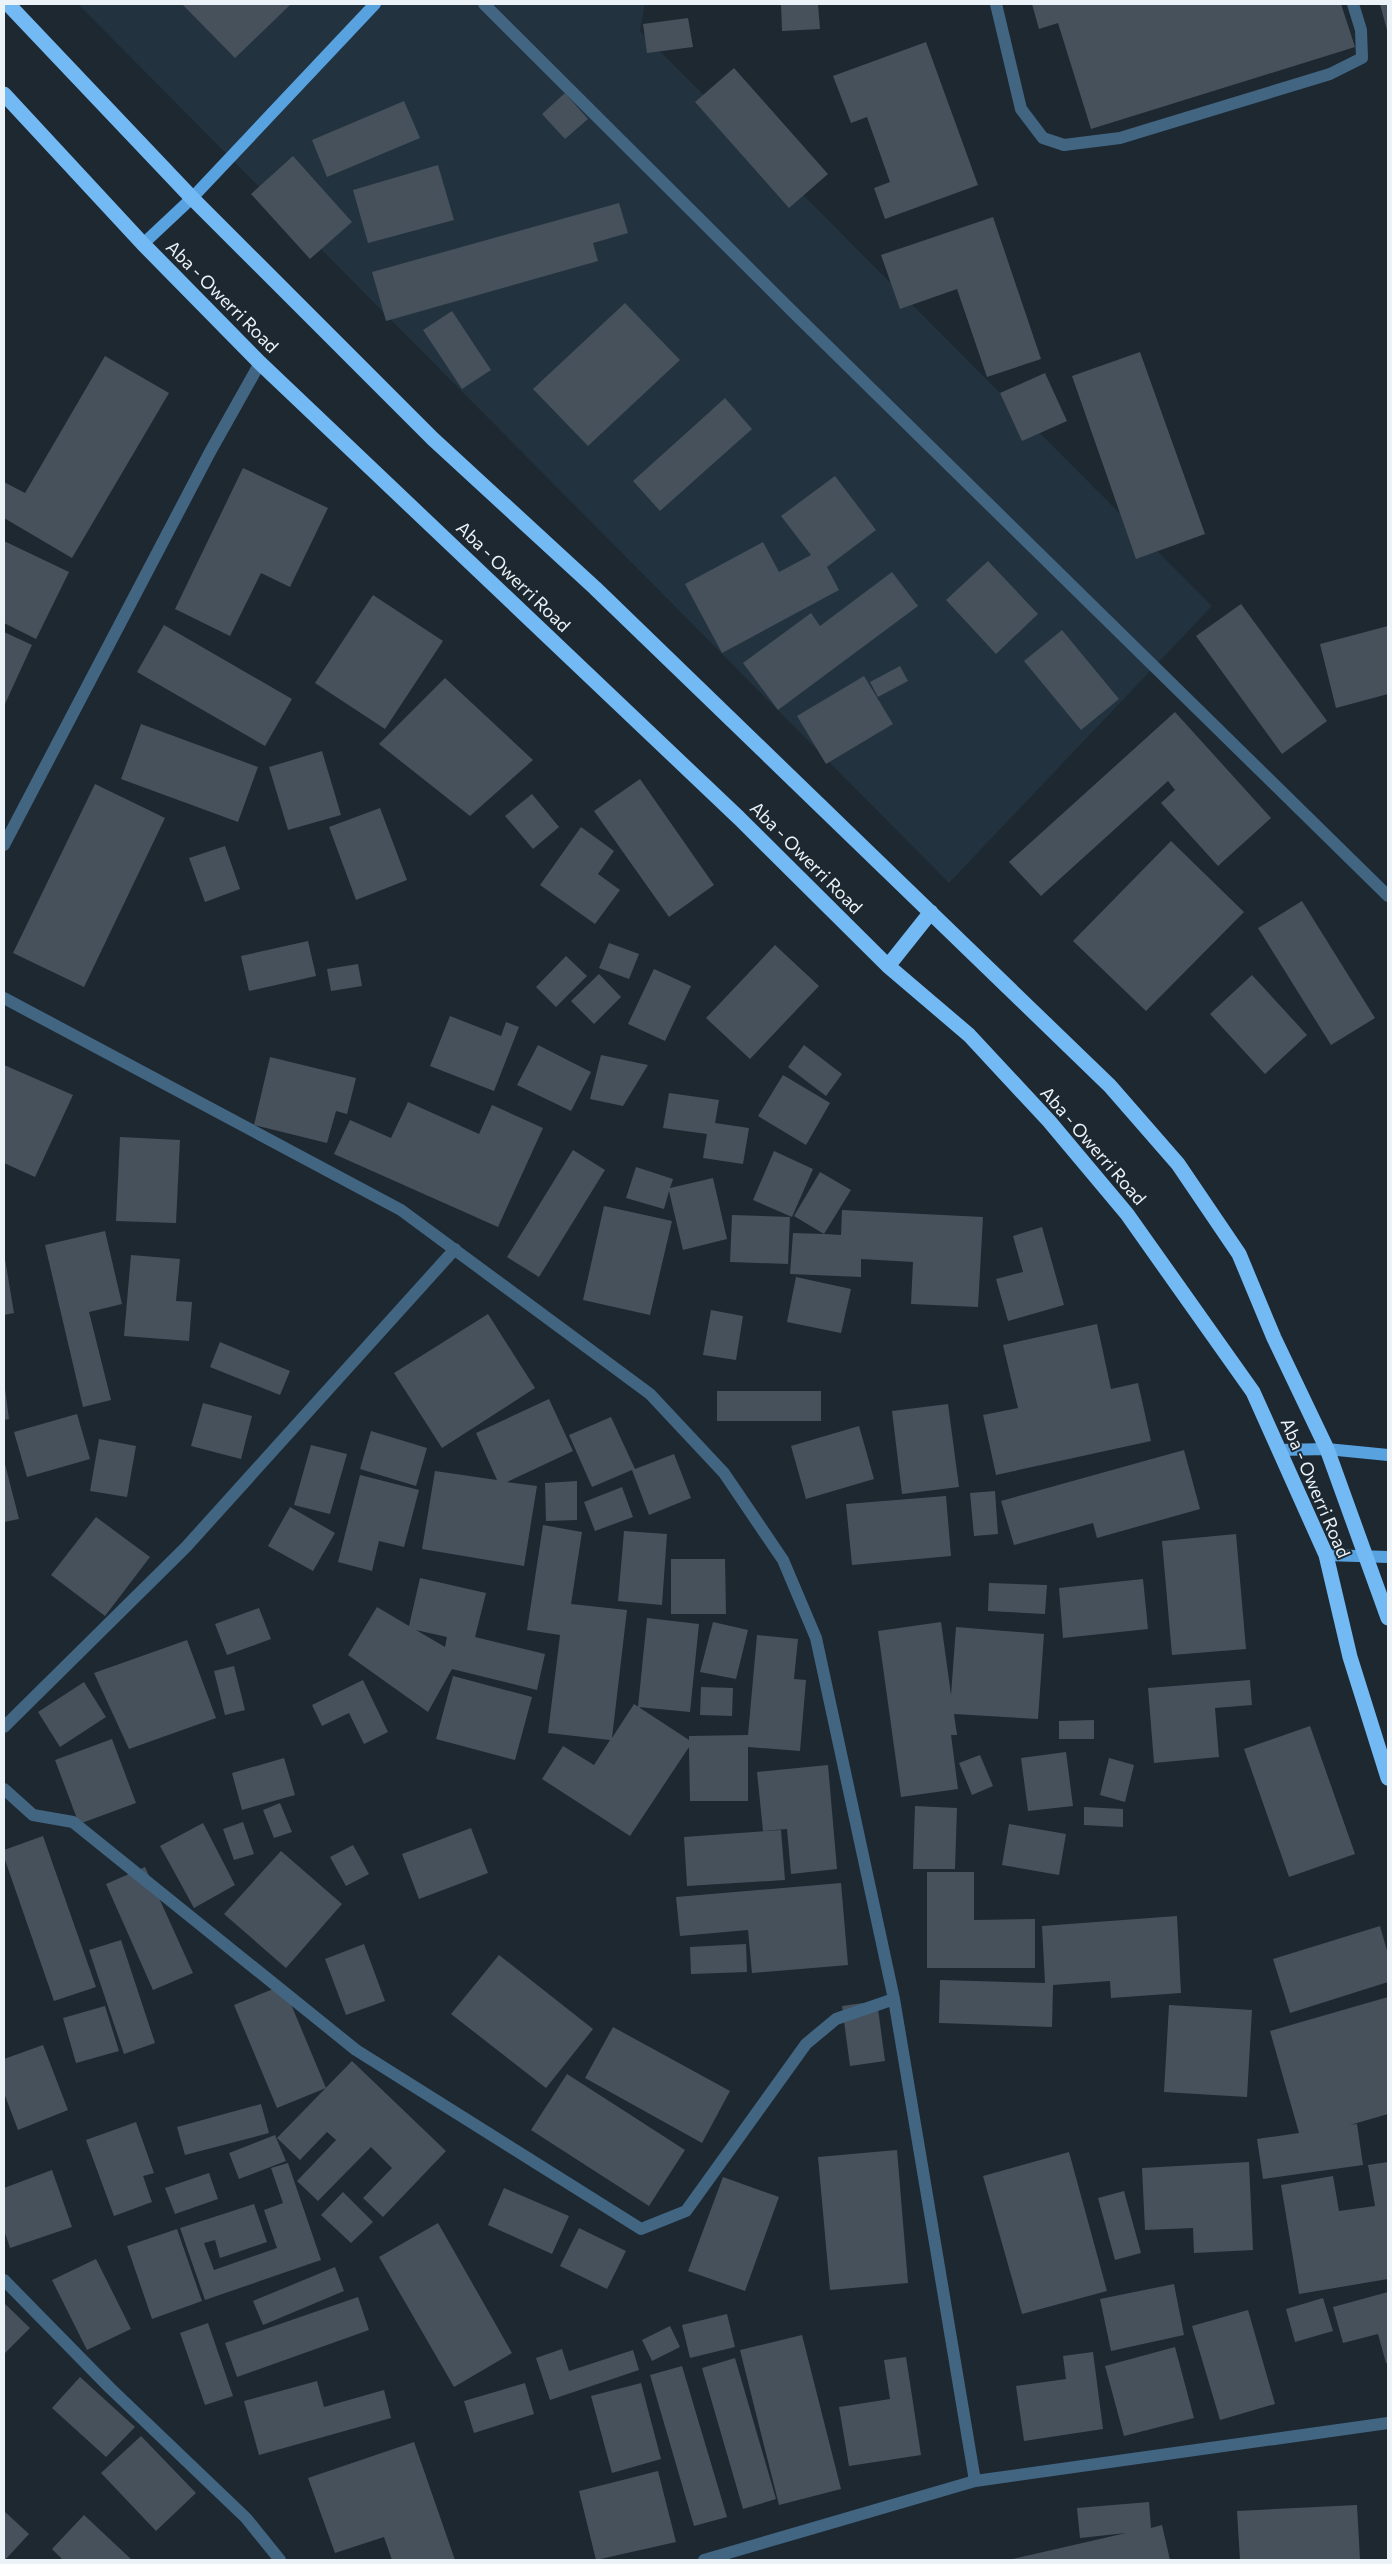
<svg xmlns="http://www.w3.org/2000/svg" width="1392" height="2564" font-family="Commissioner,sans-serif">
<rect width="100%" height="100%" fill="#1d2831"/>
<path fill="#22323f" d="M 78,4 L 645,4 L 640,31 L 1212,606 L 949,883 Z"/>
<path fill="#46515c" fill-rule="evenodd" d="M 182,4 L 291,4 L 235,58 Z
M 781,4 L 818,4 L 820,29 L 782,31 Z
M 1032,4 L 1341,4 L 1355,47 L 1091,129 L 1058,23 L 1039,29 Z
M 1380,4 L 1388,4 L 1388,34 Z
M 688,18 L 693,47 L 647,53 L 643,24 Z
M 926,42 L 978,185 L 885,219 L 874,188 L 890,182 L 867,117 L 851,123 L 833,76 Z
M 734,68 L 828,174 L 789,208 L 695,102 Z
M 565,93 L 588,119 L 565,139 L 542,114 Z
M 404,101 L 420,138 L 327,177 L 312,140 Z
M 293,156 L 352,222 L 310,259 L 251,194 Z
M 438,165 L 454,220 L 368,243 L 353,190 Z
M 619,203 L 628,233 L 593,243 L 598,261 L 386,321 L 372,272 Z
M 993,217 L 1041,359 L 987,377 L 957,289 L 900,309 L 881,255 Z
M 625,303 L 680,360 L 588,446 L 533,389 Z
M 452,311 L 491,370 L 462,389 L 423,330 Z
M 1140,352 L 1205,534 L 1136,559 L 1072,376 Z
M 105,356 L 169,393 L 72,558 L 4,518 L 4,482 L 25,493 Z
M 1045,373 L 1067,421 L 1022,441 L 1000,393 Z
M 725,398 L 752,429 L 660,511 L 633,481 Z
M 243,468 L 328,508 L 290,587 L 261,573 L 230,636 L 175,609 Z
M 835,476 L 876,530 L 827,567 L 839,590 L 722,653 L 685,584 L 763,542 L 779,572 L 811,555 L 781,516 Z
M 4,541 L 69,572 L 36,639 L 4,623 Z
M 988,561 L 1038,614 L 996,654 L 946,600 Z
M 892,572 L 918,606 L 778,710 L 743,663 L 811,613 L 820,626 Z
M 373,595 L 443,641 L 385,729 L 315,683 Z
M 1241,604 L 1327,721 L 1282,754 L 1196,636 Z
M 164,625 L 292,699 L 265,746 L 137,672 Z
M 1388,626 L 1388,694 L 1336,708 L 1320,644 Z
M 1062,630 L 1119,699 L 1081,730 L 1024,661 Z
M 4,632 L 32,645 L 4,706 Z
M 900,666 L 908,681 L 878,697 L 870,682 Z
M 864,676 L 893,724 L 826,764 L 797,716 Z
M 445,678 L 533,760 L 470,816 L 379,744 Z
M 1175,712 L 1271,818 L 1218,866 L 1161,803 L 1175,790 L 1168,781 L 1041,896 L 1009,862 Z
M 141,724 L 258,767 L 238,822 L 121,779 Z
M 322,751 L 341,815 L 288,830 L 269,767 Z
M 640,779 L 714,885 L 669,917 L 594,811 Z
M 95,784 L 165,818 L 84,987 L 13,953 Z
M 532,794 L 559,827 L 533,849 L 505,816 Z
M 380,808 L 407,880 L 356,900 L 329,827 Z
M 581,827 L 614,851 L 598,874 L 620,890 L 595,924 L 540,885 Z
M 1171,841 L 1244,912 L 1146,1011 L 1073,941 Z
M 225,846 L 240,889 L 205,902 L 189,858 Z
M 1302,901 L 1375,1018 L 1331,1045 L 1258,928 Z
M 308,941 L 316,976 L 249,991 L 241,956 Z
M 609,943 L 639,954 L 629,979 L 599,968 Z
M 775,945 L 819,986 L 750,1059 L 706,1018 Z
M 566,956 L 587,976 L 556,1007 L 536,987 Z
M 358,964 L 362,986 L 331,991 L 327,969 Z
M 654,969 L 691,986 L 665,1041 L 628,1024 Z
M 599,974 L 621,997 L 594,1024 L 571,1001 Z
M 1252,975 L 1307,1035 L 1265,1074 L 1210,1014 Z
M 450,1016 L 501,1036 L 506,1022 L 519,1027 L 494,1091 L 430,1066 Z
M 538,1045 L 591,1072 L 571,1111 L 517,1085 Z
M 804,1045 L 842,1074 L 826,1096 L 788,1067 Z
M 601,1055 L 648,1065 L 623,1106 L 590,1099 Z
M 270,1057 L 356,1078 L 347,1114 L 336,1111 L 327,1143 L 254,1125 Z
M 4,1065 L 73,1095 L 35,1177 L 4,1163 Z
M 783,1075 L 830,1103 L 806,1145 L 758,1116 Z
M 669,1093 L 719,1100 L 715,1123 L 749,1128 L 743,1164 L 703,1158 L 707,1134 L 663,1128 Z
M 408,1102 L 479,1134 L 492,1105 L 543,1128 L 498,1227 L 334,1154 L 350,1120 L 391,1138 Z
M 120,1137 L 180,1140 L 176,1223 L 116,1221 Z
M 573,1150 L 605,1170 L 539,1277 L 507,1257 Z
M 774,1151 L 813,1169 L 792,1217 L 753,1200 Z
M 636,1167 L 673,1179 L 670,1188 L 713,1178 L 727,1239 L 683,1250 L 669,1191 L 664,1209 L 626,1198 Z
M 820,1172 L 851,1190 L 824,1234 L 841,1235 L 842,1210 L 983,1217 L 978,1307 L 911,1304 L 913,1262 L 861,1259 L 861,1277 L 790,1274 L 793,1233 L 824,1234 L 794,1216 Z
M 604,1206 L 672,1221 L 650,1315 L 583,1300 Z
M 732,1215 L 790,1217 L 788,1264 L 730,1262 Z
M 1042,1227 L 1064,1305 L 1008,1321 L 996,1279 L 1023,1272 L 1013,1236 Z
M 105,1231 L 122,1304 L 89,1312 L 111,1400 L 83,1407 L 45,1245 Z
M 4,1253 L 14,1313 L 4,1315 Z
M 131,1255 L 180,1259 L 176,1301 L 192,1302 L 189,1341 L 124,1336 Z
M 796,1277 L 851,1289 L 841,1333 L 787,1322 Z
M 711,1310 L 743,1316 L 736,1360 L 703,1355 Z
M 488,1314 L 535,1388 L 442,1448 L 394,1373 Z
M 1097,1324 L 1111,1389 L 1138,1383 L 1151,1441 L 996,1475 L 983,1415 L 1018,1408 L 1003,1345 Z
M 220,1342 L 290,1371 L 280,1395 L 210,1367 Z
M 4,1381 L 9,1419 L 4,1420 Z
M 717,1391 L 821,1391 L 821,1421 L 717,1421 Z
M 549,1399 L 573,1451 L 507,1482 L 537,1486 L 524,1566 L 422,1549 L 435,1471 L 497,1480 L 476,1433 Z
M 203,1403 L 252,1416 L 241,1459 L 191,1446 Z
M 948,1404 L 959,1487 L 902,1494 L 892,1411 Z
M 77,1414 L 90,1459 L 27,1477 L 14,1432 Z
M 611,1417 L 635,1469 L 674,1454 L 691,1498 L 649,1515 L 632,1470 L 592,1487 L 569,1435 Z
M 859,1426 L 874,1479 L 806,1499 L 791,1446 Z
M 371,1431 L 427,1448 L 416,1486 L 360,1469 Z
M 99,1439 L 136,1446 L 127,1497 L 90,1491 Z
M 311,1445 L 347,1454 L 330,1514 L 294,1505 Z
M 1184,1450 L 1200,1509 L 1097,1538 L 1093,1523 L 1014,1545 L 1001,1501 Z
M 4,1460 L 19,1519 L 4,1522 Z
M 360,1475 L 419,1490 L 404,1547 L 379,1541 L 372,1571 L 338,1562 Z
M 577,1481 L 577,1520 L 546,1521 L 545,1483 Z
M 622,1487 L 633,1517 L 595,1531 L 584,1502 Z
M 995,1491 L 998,1534 L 974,1536 L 970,1493 Z
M 946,1496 L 951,1556 L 852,1565 L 846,1504 Z
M 290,1507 L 335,1533 L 313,1571 L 268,1546 Z
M 96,1517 L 150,1557 L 105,1616 L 51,1575 Z
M 543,1525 L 582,1532 L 571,1604 L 627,1610 L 612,1738 L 634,1704 L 689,1740 L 689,1736 L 748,1735 L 757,1635 L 798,1639 L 794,1679 L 806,1680 L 800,1751 L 748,1747 L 748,1801 L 690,1801 L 689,1747 L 630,1836 L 542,1779 L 563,1746 L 594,1765 L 610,1740 L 548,1733 L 560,1635 L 527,1630 Z
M 624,1531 L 667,1534 L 662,1605 L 618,1601 Z
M 1236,1534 L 1246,1649 L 1172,1655 L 1162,1541 Z
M 671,1559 L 725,1559 L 726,1614 L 671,1614 Z
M 420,1578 L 486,1593 L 475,1637 L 545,1654 L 537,1690 L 452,1669 L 428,1712 L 348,1655 L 377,1607 L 409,1626 ZM 416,1630 L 447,1637 L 445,1647 Z
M 1143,1579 L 1148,1629 L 1063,1638 L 1059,1588 Z
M 989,1583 L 1047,1585 L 1045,1614 L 988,1611 Z
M 259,1608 L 271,1639 L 227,1655 L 215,1624 Z
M 647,1618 L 699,1624 L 690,1712 L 638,1707 Z
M 713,1622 L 748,1630 L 736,1679 L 700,1672 Z
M 941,1622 L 951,1695 L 956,1627 L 1044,1634 L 1038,1719 L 954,1714 L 957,1735 L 951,1735 L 958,1789 L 901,1797 L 878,1631 Z
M 187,1640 L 216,1718 L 129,1749 L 94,1673 Z
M 234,1666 L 245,1710 L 225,1715 L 214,1671 Z
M 453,1676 L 532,1697 L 515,1760 L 436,1739 Z
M 363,1680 L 388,1732 L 364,1744 L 349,1713 L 322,1726 L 312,1705 Z
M 1250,1680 L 1252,1705 L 1215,1708 L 1219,1757 L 1154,1763 L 1148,1688 Z
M 84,1682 L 106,1717 L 60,1747 L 38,1712 Z
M 701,1687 L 733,1688 L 732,1716 L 700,1715 Z
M 1094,1720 L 1094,1739 L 1059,1739 L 1059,1721 Z
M 1310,1726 L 1355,1854 L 1289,1877 L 1244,1749 Z
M 112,1739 L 136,1803 L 79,1824 L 55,1760 Z
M 1066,1752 L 1073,1806 L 1028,1811 L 1021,1758 Z
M 980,1755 L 993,1786 L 972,1795 L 959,1763 Z
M 284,1758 L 295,1795 L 242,1810 L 232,1773 Z
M 1109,1758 L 1134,1765 L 1125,1802 L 1100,1795 Z
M 828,1765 L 837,1869 L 791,1874 L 787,1829 L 763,1831 L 757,1772 Z
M 280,1803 L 292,1832 L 274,1838 L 263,1810 Z
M 915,1806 L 957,1808 L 955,1869 L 913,1869 Z
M 1084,1807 L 1123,1809 L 1123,1827 L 1084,1825 Z
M 243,1822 L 254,1854 L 234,1860 L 223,1829 Z
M 203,1823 L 235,1885 L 194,1908 L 160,1846 Z
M 1009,1824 L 1066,1834 L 1059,1875 L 1002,1865 Z
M 471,1828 L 488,1873 L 419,1899 L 402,1854 Z
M 781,1830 L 785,1880 L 687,1886 L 684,1837 Z
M 43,1836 L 96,1987 L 54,2001 L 4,1857 L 4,1850 Z
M 353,1845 L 369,1874 L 346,1886 L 330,1857 Z
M 281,1851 L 342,1904 L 286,1968 L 224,1914 Z
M 145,1867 L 193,1973 L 153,1990 L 106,1884 Z
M 927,1872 L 974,1872 L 974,1920 L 1035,1919 L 1035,1968 L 927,1968 Z
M 841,1883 L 848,1965 L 752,1973 L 748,1930 L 680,1936 L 676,1897 Z
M 1177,1916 L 1181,1993 L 1111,1998 L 1110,1981 L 1053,1985 L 1052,2027 L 939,2023 L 940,1980 L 1045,1983 L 1042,1926 Z
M 1380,1926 L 1388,1954 L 1388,1982 L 1290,2013 L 1273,1959 Z
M 121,1940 L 155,2043 L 124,2054 L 89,1950 Z
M 364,1944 L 385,2001 L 346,2015 L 325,1959 Z
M 746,1944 L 747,1972 L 691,1974 L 690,1947 Z
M 499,1955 L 593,2029 L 546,2088 L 451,2014 Z
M 283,1985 L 326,2088 L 277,2108 L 234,2005 Z
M 1388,1997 L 1388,2114 L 1350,2125 L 1357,2124 L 1363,2165 L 1263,2179 L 1257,2139 L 1299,2133 L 1270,2031 Z
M 877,2001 L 885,2061 L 850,2066 L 842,2006 Z
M 1169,2005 L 1252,2010 L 1247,2097 L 1164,2092 Z
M 105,2006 L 119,2051 L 76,2063 L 63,2018 Z
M 613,2027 L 730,2091 L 702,2143 L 585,2078 Z
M 43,2045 L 68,2110 L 18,2130 L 4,2093 L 4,2059 Z
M 352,2061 L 446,2151 L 383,2217 L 363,2198 L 392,2168 L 371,2147 L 318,2201 L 297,2181 L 336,2140 L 327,2132 L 300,2160 L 277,2138 Z
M 567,2074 L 685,2150 L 649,2206 L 531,2130 Z
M 261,2104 L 269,2133 L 185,2155 L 177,2127 Z
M 136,2122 L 154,2173 L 143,2176 L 152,2202 L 114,2216 L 86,2140 Z
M 275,2135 L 286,2161 L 239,2179 L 229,2153 Z
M 897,2150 L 908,2283 L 830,2290 L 818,2157 Z
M 1069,2152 L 1107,2291 L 1022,2314 L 983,2176 Z
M 1249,2162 L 1253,2250 L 1194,2253 L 1193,2228 L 1145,2230 L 1142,2168 Z
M 1388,2162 L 1388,2279 L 1299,2294 L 1281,2185 L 1333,2176 L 1339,2211 L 1375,2206 L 1368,2165 Z
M 288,2163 L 321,2260 L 205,2300 L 180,2228 L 254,2204 L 267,2242 L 220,2258 L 215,2240 L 204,2243 L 214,2270 L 277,2248 L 264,2210 L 283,2203 L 271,2168 Z
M 52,2170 L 72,2227 L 10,2248 L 4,2230 L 4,2188 Z
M 209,2173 L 218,2199 L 175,2214 L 165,2188 Z
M 723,2177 L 779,2197 L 745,2291 L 688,2271 Z
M 504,2188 L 569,2216 L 552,2254 L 488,2225 Z
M 1124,2191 L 1141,2253 L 1115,2260 L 1098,2198 Z
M 343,2192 L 373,2222 L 351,2243 L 321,2215 Z
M 438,2223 L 512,2353 L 454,2387 L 379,2257 Z
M 579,2228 L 626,2251 L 607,2289 L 560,2266 Z
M 177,2229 L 202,2301 L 152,2319 L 127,2246 Z
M 96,2259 L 131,2329 L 87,2350 L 52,2280 Z
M 335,2267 L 344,2291 L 263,2325 L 253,2301 Z
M 1174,2284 L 1184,2335 L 1111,2351 L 1100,2299 Z
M 1388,2292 L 1388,2363 L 1386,2363 L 1378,2334 L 1343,2343 L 1333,2307 Z
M 358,2297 L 369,2330 L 237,2377 L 225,2343 Z
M 1323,2298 L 1333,2331 L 1295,2342 L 1286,2309 Z
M 4,2303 L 30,2328 L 4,2354 Z
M 1248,2310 L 1275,2404 L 1220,2420 L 1192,2326 Z
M 727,2314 L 735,2347 L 690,2358 L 682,2325 Z
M 208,2323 L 233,2396 L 205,2405 L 180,2333 Z
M 670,2326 L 680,2347 L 652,2361 L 642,2340 Z
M 802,2335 L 841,2489 L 779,2505 L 740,2350 Z
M 1175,2347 L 1194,2418 L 1124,2436 L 1105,2366 Z
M 562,2349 L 569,2371 L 633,2350 L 639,2370 L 550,2400 L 536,2358 Z
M 1093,2352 L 1103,2429 L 1024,2441 L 1016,2386 L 1066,2379 L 1063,2356 Z
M 906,2357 L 921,2455 L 849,2466 L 839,2407 L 890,2399 L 884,2360 Z
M 735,2358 L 776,2499 L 743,2509 L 702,2368 Z
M 682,2366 L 727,2517 L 694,2526 L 650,2375 Z
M 80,2377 L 135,2427 L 106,2457 L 52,2408 Z
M 317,2381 L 324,2407 L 384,2390 L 391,2418 L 259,2455 L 244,2401 Z
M 525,2383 L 534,2414 L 474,2433 L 464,2401 Z
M 641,2383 L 661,2459 L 612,2473 L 591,2396 Z
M 141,2436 L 196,2493 L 156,2531 L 101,2473 Z
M 414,2442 L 455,2560 L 392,2560 L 384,2537 L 335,2553 L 308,2478 Z
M 658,2471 L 676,2542 L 596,2560 L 579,2491 Z
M 1149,2502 L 1151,2528 L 1162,2525 L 1170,2560 L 1008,2560 L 1126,2533 L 1080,2538 L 1077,2508 Z
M 1357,2505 L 1360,2560 L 1240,2560 L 1237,2511 Z
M 4,2511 L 29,2534 L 5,2560 L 4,2560 Z
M 84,2515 L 132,2560 L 63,2560 L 52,2549 Z"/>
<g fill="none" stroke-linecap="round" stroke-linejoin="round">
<path stroke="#426582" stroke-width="12" d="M 484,4 L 794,313 L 1388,896
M 996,4 L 1021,109 L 1043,138 L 1064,145 L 1120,138 L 1330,74 L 1362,58 L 1361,30 L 1353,4
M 4,845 L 210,452 L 260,363
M 4,998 L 401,1210 L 650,1394 L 724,1473 L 783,1560 L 816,1638 L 894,1999 L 975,2481
M 4,1727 L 186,1547 L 455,1249
M 4,1789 L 33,1815 L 73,1822 L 356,2050 L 641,2229 L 686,2211 L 806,2044 L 836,2019 L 894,1999
M 4,2280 L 110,2388 L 246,2518 L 280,2560
M 704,2560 L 975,2481 L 1388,2423"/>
<path stroke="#57a2df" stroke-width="12" d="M 143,244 L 192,198 L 375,4
M 1279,1450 L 1327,1449 L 1388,1455
M 1326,1555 L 1388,1557"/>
<path stroke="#73b9f4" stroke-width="15" d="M 8,4 L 192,198 L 433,439 L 595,588 L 1110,1086 L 1178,1164 L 1239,1254 L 1274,1338 L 1327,1449 L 1388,1618
M 4,94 L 143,244 L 260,363 L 739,818 L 888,966 L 969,1035 L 1049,1121 L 1127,1214 L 1253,1392 L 1326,1555 L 1350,1657 L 1388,1778
M 888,966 L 931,912"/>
</g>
<g text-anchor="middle" stroke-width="4" stroke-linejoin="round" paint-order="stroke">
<g font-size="18" fill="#ebf2f8" stroke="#1d2831">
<text transform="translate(222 297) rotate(45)" y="6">Aba - Owerri Road</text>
<text transform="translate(513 577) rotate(44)" y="6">Aba - Owerri Road</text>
<text transform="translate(806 858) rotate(45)" y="6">Aba - Owerri Road</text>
<text transform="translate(1093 1146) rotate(49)" y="6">Aba - Owerri Road</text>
<text transform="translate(1315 1488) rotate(67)" y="6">Aba - Owerri Road</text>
</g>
</g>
<rect width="1392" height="2564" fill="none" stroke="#ebf2f8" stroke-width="10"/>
</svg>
